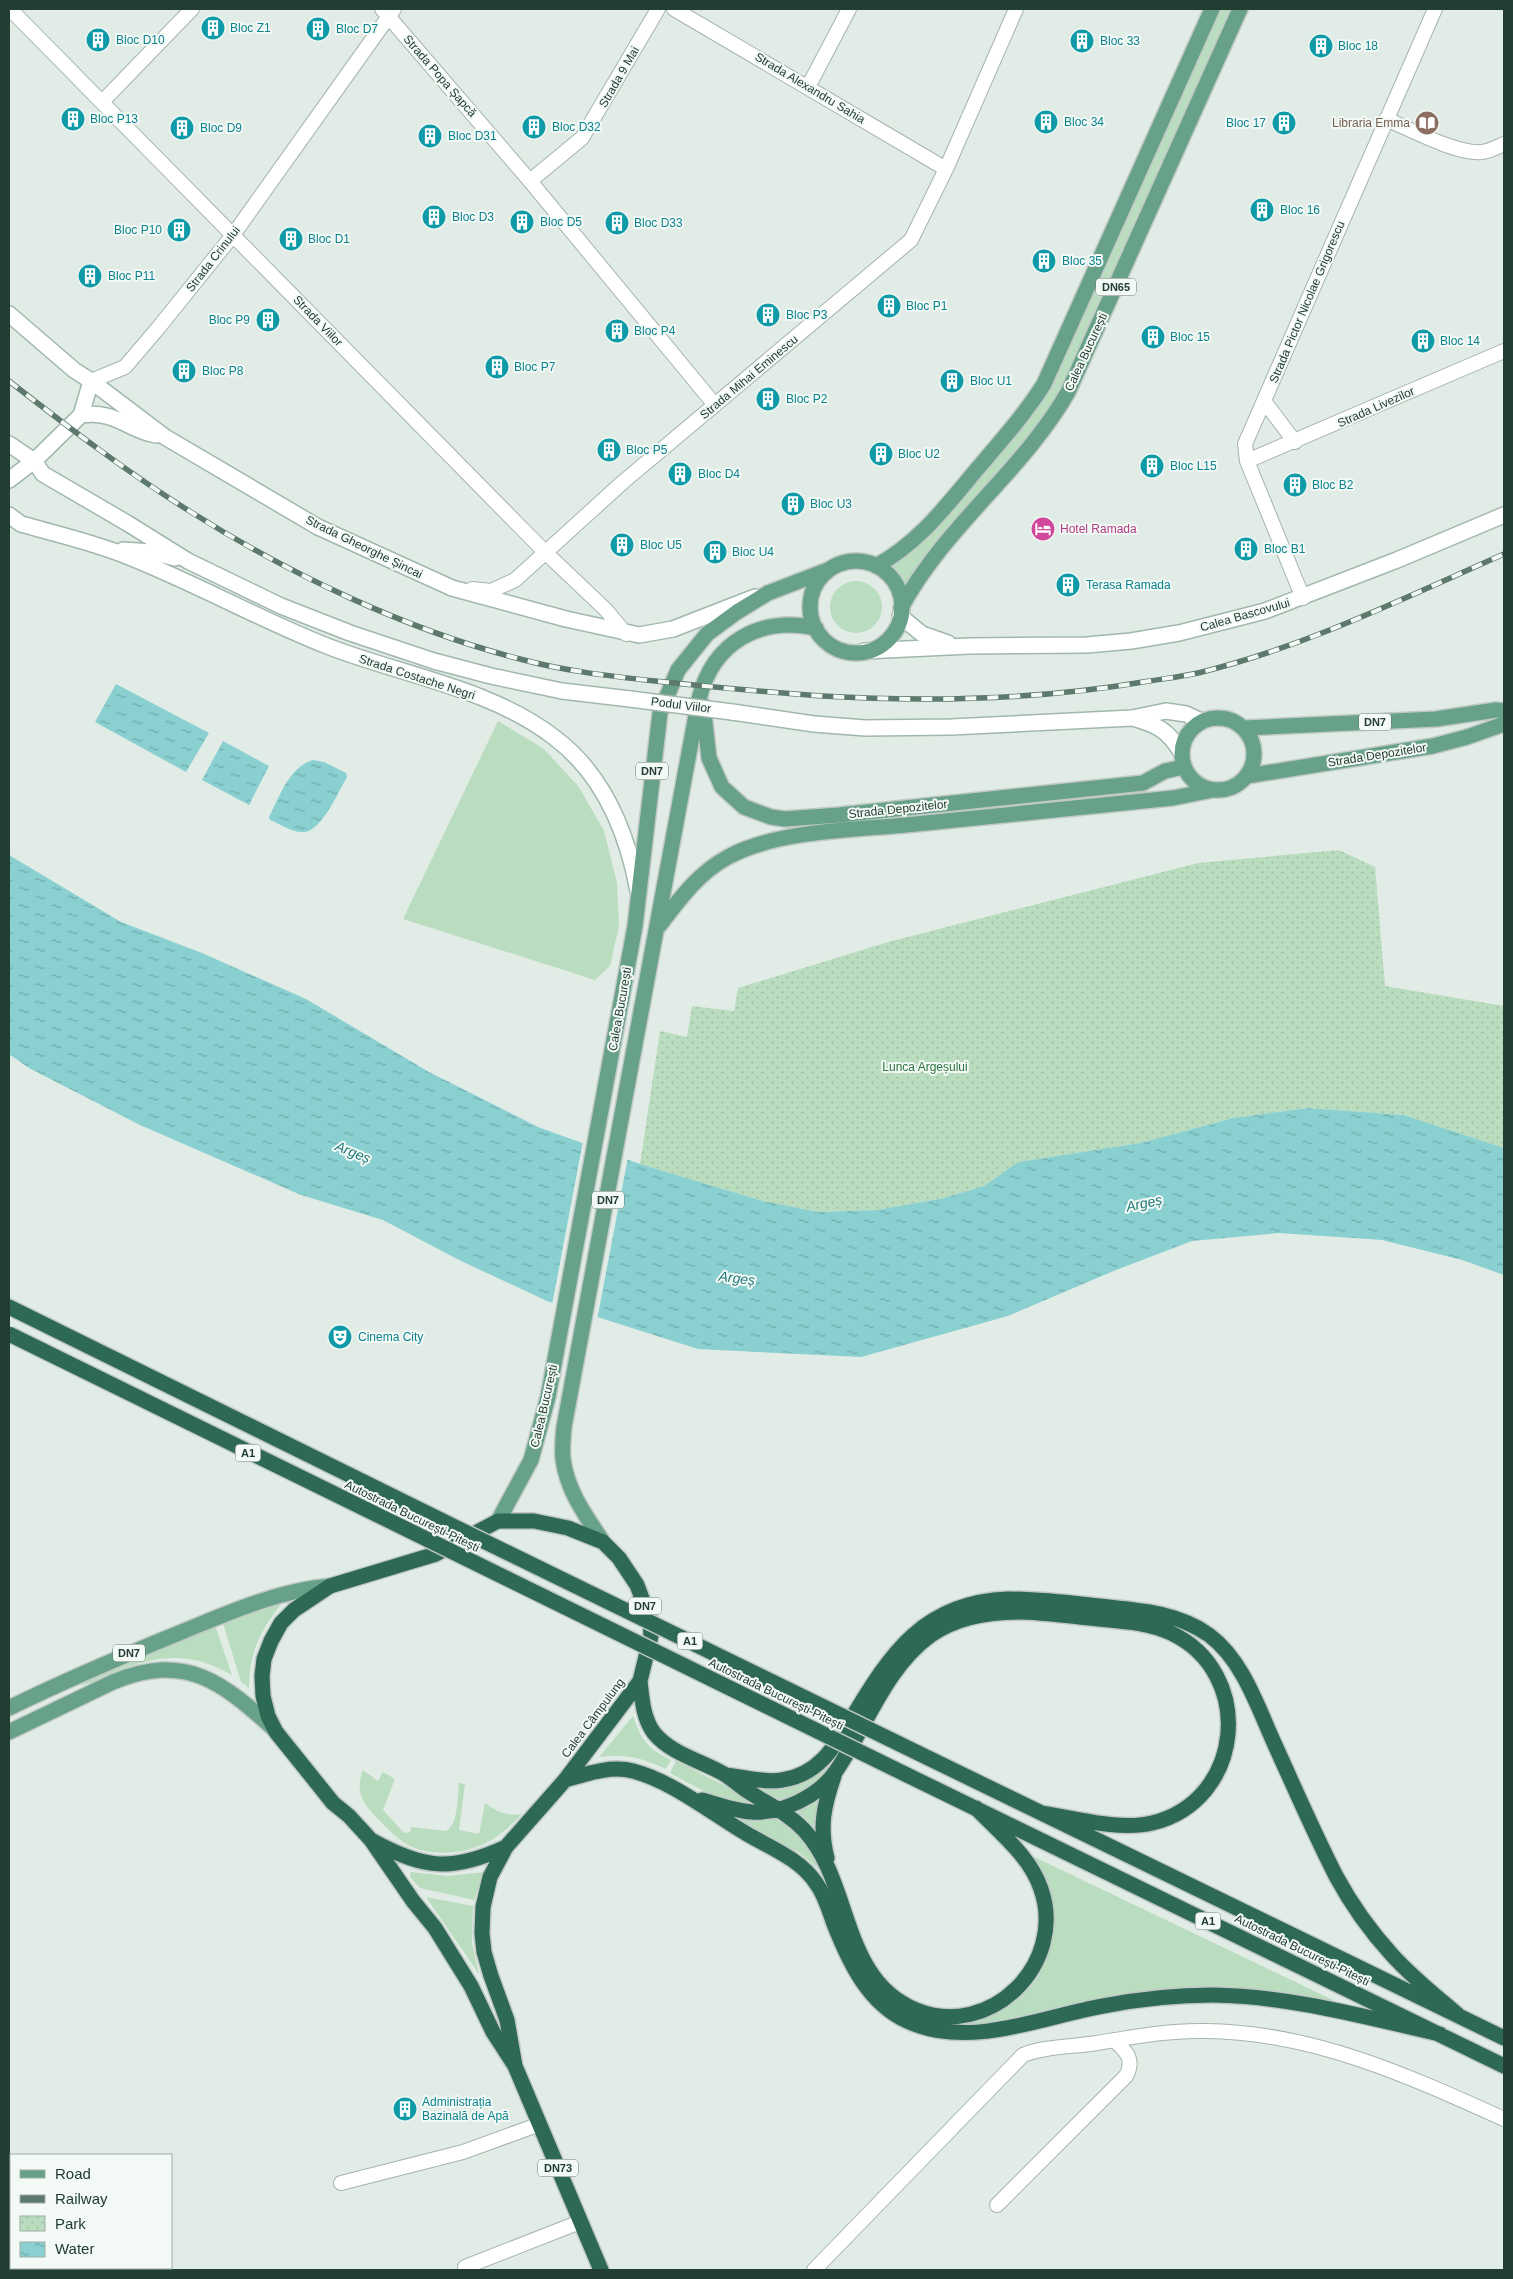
<svg xmlns="http://www.w3.org/2000/svg" width="1513" height="2279" font-family="Helvetica,sans-serif">
<defs>
<pattern id="park-dots" width="8" height="8" patternUnits="userSpaceOnUse" patternTransform="scale(1.25)"><rect width="8" height="8" fill="#bbddbf"/><path d="M2 2h.1M6 6h.1" fill="none" stroke="#a0bfa5" stroke-width="1.8" stroke-linecap="round"/></pattern>
<pattern id="water-ripples" width="26" height="14" patternUnits="userSpaceOnUse" patternTransform="scale(1.25)"><rect width="26" height="14" fill="#8ad0d1"/><path d="M2 4q2-2 4 0t4 0M15 11q2-2 4 0t4 0" fill="none" stroke="#70aaaa"/></pattern>
</defs>
<rect width="100%" height="100%" fill="#e2ece6"/>
<path fill="#bbddbf" d="M 1212,9 L 1240,9 L 1068,392 L 901,608 L 895,584 L 883,570 L 1027,409 Z
M830 607a26 26 0 1 1 52 0a26 26 0 1 1-52 0Z
M 498,721 L 544,749 L 579,787 L 604,831 L 617,883 L 619,926 L 610,966 L 595,980 L 403,919 Z
M 285,1599 C 262,1628 249,1650 249,1688 L 241,1682 L 223,1623 Z
M 215,1625 L 232,1675 C 193,1652 159,1654 117,1671 C 107,1675 93,1684 81,1685 L 81,1682 Z
M 633,1716 C 642,1741 646,1747 671,1760 L 666,1769 C 643,1758 624,1753 599,1757 Z
M 676,1761 L 759,1803 C 727,1805 697,1788 670,1773 Z
M 833,1764 C 822,1782 803,1792 785,1802 L 748,1783 L 800,1783 Z
M 363,1770 L 378,1781 L 383,1772 L 395,1779 L 383,1810 L 404,1833 L 410,1832 L 411,1827 L 446,1831 C 459,1824 457,1796 459,1783 L 465,1784 L 459,1830 L 479,1834 L 485,1803 C 497,1812 507,1816 522,1814 C 511,1825 500,1836 486,1843 C 464,1854 430,1857 408,1845 C 396,1838 386,1827 376,1817 C 362,1803 355,1790 363,1770 Z
M 823,1794 L 819,1834 L 803,1816 L 793,1810 Z
M 781,1815 L 801,1833 L 825,1875 L 800,1853 L 731,1816 Z
M 1026,1853 L 1333,2000 L 1331,2005 L 1272,1995 L 1073,2006 L 963,2027 L 959,2026 L 959,2023 C 1002,2011 1041,1996 1049,1945 C 1050,1938 1053,1929 1051,1922 C 1046,1899 1034,1875 1026,1853 Z
M 411,1872 L 448,1876 L 485,1872 L 474,1900 L 420,1888 L 410,1877 Z
M 426,1897 L 473,1906 L 472,1943 L 479,1974 Z"/>
<path fill="url(#park-dots)" d="M 1339,850 L 1375,867 L 1385,986 L 1504,1006 L 1504,1148 L 1404,1115 L 1307,1108 L 1233,1118 L 1140,1143 L 1018,1162 L 984,1186 L 944,1198 L 877,1210 L 820,1212 L 763,1201 L 640,1164 L 660,1031 L 687,1037 L 692,1006 L 734,1011 L 738,988 L 888,942 L 1198,863 Z"/>
<path fill="url(#water-ripples)" d="M 116,684 L 209,733 L 186,772 L 95,722 Z
M 223,741 L 269,766 L 249,805 L 202,780 Z
M 313,760 L 324,762 L 346,773 L 347,777 C 338,792 322,831 304,832 C 293,833 280,824 270,820 L 269,817 C 280,796 289,767 313,760 Z
M 9,855 L 121,922 L 202,953 L 306,999 L 429,1072 L 538,1127 L 640,1164 L 763,1201 L 819,1212 L 877,1210 L 944,1198 L 984,1186 L 1018,1162 L 1140,1143 L 1233,1118 L 1307,1108 L 1404,1115 L 1504,1148 L 1504,1275 L 1462,1260 L 1382,1240 L 1279,1233 L 1192,1241 L 1116,1270 L 1008,1316 L 861,1357 L 698,1349 L 547,1301 L 459,1260 L 383,1220 L 301,1195 L 140,1125 L 29,1068 L 9,1054 Z"/>
<path fill="#e2ece6" d="M 583,1141 L 628,1157 L 597,1320 L 552,1305 Z"/>
<g fill="none" stroke-linecap="round" stroke-linejoin="round">
<defs>
<path id="street" d="M 10,9 L 545,552 L 606,610 L 626,634
M 382,9 L 530,181 L 715,405
M 674,9 L 946,169
M 808,87 L 849,9
M 102,102 L 192,9
M 1386,119 C 1410,129 1458,155 1482,152 C 1490,151 1497,147 1504,144
M 530,181 L 582,138 L 658,9
M 91,381 L 125,367 L 159,327 L 233,235 L 394,9
M 1264,401 L 1295,442
M 1247,461 L 1504,351
M 472,589 L 491,591 L 515,580 L 623,482 L 911,240 L 946,169 L 1016,9
M 1303,598 L 1247,461 L 1245,444 L 1435,9
M 341,2183 L 463,2152 L 540,2124
M 997,2205 L 1126,2076 C 1135,2059 1126,2051 1114,2040
M 465,2267 L 580,2222
M 814,2270 L 1023,2055 C 1046,2046 1072,2047 1097,2043 C 1133,2037 1169,2030 1206,2031 C 1312,2032 1409,2076 1504,2119"/>
<path id="secondary" d="M 9,314 L 74,370 L 91,381 L 165,437 L 318,527 L 452,588 L 566,619 L 639,635 L 673,629 L 755,597
M 81,415 C 116,410 127,430 156,435
M 9,444 L 34,461 L 43,474 L 127,523 L 188,561 L 281,606 L 350,633 L 434,661 L 491,676 L 562,691 L 630,699
M 9,480 L 34,461 L 81,415 L 91,381
M 9,515 L 21,524 C 53,533 87,541 119,553 C 190,580 256,618 327,646 C 401,675 491,688 555,738 C 604,775 627,832 638,891
M 123,550 L 151,552 L 175,558
M 900,616 L 922,634 L 948,643
M 864,651 L 970,646 L 1087,645 L 1131,641 L 1179,633 L 1265,611 L 1397,560 L 1504,515
M 732,712 L 814,724 L 865,728 L 951,727 L 1132,718 L 1166,711 L 1186,714 L 1201,721
M 1133,718 C 1157,725 1168,730 1181,752"/>
<path id="primary" d="M810 607a46 46 0 1 1 92 0a46 46 0 1 1-92 0Z
M 876,566 C 919,543 947,505 978,468 C 1001,441 1025,414 1044,384 L 1212,9
M 901,608 C 944,527 1023,471 1068,392 L 1240,9
M 703,705 L 709,758 L 722,787 L 744,807 L 771,817 L 785,819 L 839,815 L 1143,783 L 1165,771 L 1184,767
M1182 754a36 36 0 1 1 72 0a36 36 0 1 1-72 0Z
M 1245,728 L 1436,719 L 1496,710 L 1504,711
M 1247,776 L 1433,746 L 1467,737 L 1504,724
M 659,926 C 679,900 698,873 728,857 C 775,831 851,830 906,825 C 995,816 1084,807 1173,798 L 1213,790
M 498,1521 L 531,1460 L 548,1397 L 635,926 L 660,713 L 678,670 L 707,634 L 737,612 L 768,593 L 828,570
M 603,1542 C 586,1516 567,1491 563,1459 C 562,1449 563,1437 564,1427 L 699,699 C 713,642 760,616 816,628
M 9,1708 C 66,1680 125,1655 184,1631 C 233,1611 277,1591 330,1586
M 9,1732 L 113,1682 C 186,1652 222,1682 275,1730"/>
<path id="highway" d="M 9,1307 L 461,1530
M 640,1681 C 642,1699 643,1718 654,1733 C 671,1754 702,1761 724,1774 C 731,1778 737,1784 743,1788 C 763,1802 786,1811 804,1830 C 853,1883 840,1979 916,2010 C 990,2040 1067,1964 1041,1889 C 1030,1856 999,1832 976,1808
M 918,1753 L 1504,2038
M 726,1775 C 744,1777 764,1783 782,1780 C 819,1775 835,1746 852,1718 C 891,1653 924,1602 1008,1599 C 1035,1599 1063,1602 1090,1605 C 1131,1610 1174,1610 1209,1635 C 1243,1660 1258,1708 1275,1745 C 1295,1789 1314,1833 1336,1876 C 1351,1904 1371,1932 1393,1956 C 1412,1977 1436,1996 1458,2015
M 907,1775 L 1504,2066
M 565,1780 C 586,1774 611,1765 633,1771 C 672,1781 713,1814 747,1834 C 771,1848 800,1859 816,1883 C 825,1895 829,1910 834,1924 C 849,1962 868,2003 907,2021 C 969,2050 1041,2017 1103,2006 C 1139,1999 1176,1995 1213,1995 C 1290,1996 1365,2017 1440,2034
M 702,1800 C 719,1805 735,1811 752,1812 C 782,1814 819,1796 836,1771 C 867,1726 885,1668 931,1635 C 957,1617 988,1612 1019,1612 C 1042,1612 1066,1616 1089,1618 C 1115,1621 1146,1621 1171,1633 C 1256,1673 1244,1801 1152,1823 C 1119,1831 1074,1818 1041,1813
M 373,1841 C 424,1869 452,1872 506,1847
M 827,1858 C 819,1827 824,1805 834,1776
M 515,2066 L 507,2020 L 491,1976 L 484,1952 L 482,1933 L 483,1907 L 490,1877 L 506,1847 L 565,1780 L 640,1681 L 651,1636 L 650,1620 L 637,1585 L 619,1558 L 603,1542 L 568,1528 L 534,1521 L 498,1521 L 436,1554 L 330,1586 L 294,1610 L 281,1623 L 271,1641 L 264,1659 L 262,1676 L 263,1696 L 268,1716 L 276,1732 L 333,1803 L 349,1816 L 371,1840 L 413,1901 L 435,1928 L 471,1986 L 493,2032 L 515,2066 L 601,2270"/>
</defs>
<use href="#street" stroke="#a5b4ac" stroke-width="16"/>
<use href="#secondary" stroke="#a0b8ac" stroke-width="18"/>
<use href="#primary" stroke="#c1c9c6" stroke-width="18"/>
<use href="#highway" stroke="#c1c9c6" stroke-width="18"/>
<use href="#street" stroke="#fff" stroke-width="14"/>
<use href="#secondary" stroke="#fff" stroke-width="15"/>
<use href="#primary" stroke="#67a18a" stroke-width="15"/>
<use href="#highway" stroke="#2e6955" stroke-width="15"/>
<defs>
<path id="rail" d="M 9,381 C 68,427 128,473 191,512 C 289,574 407,630 520,659 C 564,671 609,676 655,681 C 711,687 766,692 822,696 C 929,702 1037,700 1143,682 C 1161,679 1180,677 1198,673 C 1305,647 1404,598 1504,554"/>
</defs>
<use href="#rail" stroke="#5d796d" stroke-width="5.5"/>
<use href="#rail" stroke="#f3f9f5" stroke-width="4" stroke-dasharray="11" stroke-linecap="butt"/>
<defs>
<path id="secondary-bridge" d="M 630,699 L 732,712"/>
<path id="highway-bridge" d="M 9,1334 L 907,1775
M 461,1530 L 918,1753"/>
</defs>
<use href="#secondary-bridge" stroke="#a0b8ac" stroke-width="18" stroke-linecap="butt"/>
<use href="#highway-bridge" stroke="#c1c9c6" stroke-width="18" stroke-linecap="butt"/>
<use href="#secondary-bridge" stroke="#fff" stroke-width="15"/>
<use href="#highway-bridge" stroke="#2e6955" stroke-width="15"/>
</g>
<defs>
<symbol id="building-disc" viewBox="-11 -11 22 22"><circle r="9.5" fill="#0f9aa8" stroke="#f3f9f5"/><path d="M-4-6H4V6H1V3H-1V6H-4ZM-2.5-4.3h1.7v1.8h-1.7ZM.8-4.3h1.7v1.8H.8ZM-2.5-1h1.7V.8h-1.7ZM.8-1h1.7V.8H.8Z" fill="#fff"/></symbol>
<symbol id="library-disc" viewBox="-11 -11 22 22"><circle r="9.5" fill="#8d6e63" stroke="#f3f9f5"/><path d="M-6-4Q-3-5.5-.7-3.5V5Q-3 3-6 4ZM6-4Q3-5.5 .7-3.5V5Q3 3 6 4Z" fill="#fff"/></symbol>
<symbol id="hotel-disc" viewBox="-11 -11 22 22"><circle r="9.5" fill="#d1479c" stroke="#f3f9f5"/><path d="M-6-4.5h1.5V1H6V5H4.5V3h-9V5H-6ZM-4 0a1.8 1.8 0 1 1 3.6 0ZM.5 0V-2.5h3Q6-2.5 6 0Z" fill="#fff"/></symbol>
<symbol id="theatre-disc" viewBox="-11 -11 22 22"><circle r="9.5" fill="#0f9aa8" stroke="#f3f9f5"/><path d="M-5-5.5Q0-4 5-5.5V0Q5 5 0 6Q-5 5-5 0ZM-3.3-2.5H-1v1.5H-3.3ZM1-2.5H3.3v1.5H1ZM-2.8 1Q0 5.5 2.8 1Z" fill="#fff"/></symbol>
</defs>
<g fill-rule="evenodd">
<use href="#building-disc" x="199" y="14" width="28" height="28"/>
<use href="#building-disc" x="304" y="15" width="28" height="28"/>
<use href="#building-disc" x="84" y="26" width="28" height="28"/>
<use href="#building-disc" x="1068" y="27" width="28" height="28"/>
<use href="#building-disc" x="1307" y="32" width="28" height="28"/>
<use href="#building-disc" x="59" y="105" width="28" height="28"/>
<use href="#building-disc" x="1032" y="108" width="28" height="28"/>
<use href="#building-disc" x="1270" y="109" width="28" height="28"/>
<use href="#library-disc" x="1413" y="109" width="28" height="28"/>
<use href="#building-disc" x="520" y="113" width="28" height="28"/>
<use href="#building-disc" x="168" y="114" width="28" height="28"/>
<use href="#building-disc" x="416" y="122" width="28" height="28"/>
<use href="#building-disc" x="1248" y="196" width="28" height="28"/>
<use href="#building-disc" x="420" y="203" width="28" height="28"/>
<use href="#building-disc" x="508" y="208" width="28" height="28"/>
<use href="#building-disc" x="603" y="209" width="28" height="28"/>
<use href="#building-disc" x="165" y="216" width="28" height="28"/>
<use href="#building-disc" x="277" y="225" width="28" height="28"/>
<use href="#building-disc" x="1030" y="247" width="28" height="28"/>
<use href="#building-disc" x="76" y="262" width="28" height="28"/>
<use href="#building-disc" x="875" y="292" width="28" height="28"/>
<use href="#building-disc" x="754" y="301" width="28" height="28"/>
<use href="#building-disc" x="254" y="306" width="28" height="28"/>
<use href="#building-disc" x="603" y="317" width="28" height="28"/>
<use href="#building-disc" x="1139" y="323" width="28" height="28"/>
<use href="#building-disc" x="1409" y="327" width="28" height="28"/>
<use href="#building-disc" x="483" y="353" width="28" height="28"/>
<use href="#building-disc" x="170" y="357" width="28" height="28"/>
<use href="#building-disc" x="938" y="367" width="28" height="28"/>
<use href="#building-disc" x="754" y="385" width="28" height="28"/>
<use href="#building-disc" x="595" y="436" width="28" height="28"/>
<use href="#building-disc" x="867" y="440" width="28" height="28"/>
<use href="#building-disc" x="1138" y="452" width="28" height="28"/>
<use href="#building-disc" x="666" y="460" width="28" height="28"/>
<use href="#building-disc" x="1281" y="471" width="28" height="28"/>
<use href="#building-disc" x="779" y="490" width="28" height="28"/>
<use href="#hotel-disc" x="1029" y="515" width="28" height="28"/>
<use href="#building-disc" x="608" y="531" width="28" height="28"/>
<use href="#building-disc" x="1232" y="535" width="28" height="28"/>
<use href="#building-disc" x="701" y="538" width="28" height="28"/>
<use href="#building-disc" x="1054" y="571" width="28" height="28"/>
<use href="#theatre-disc" x="326" y="1323" width="28" height="28"/>
<use href="#building-disc" x="391" y="2095" width="28" height="28"/>
</g>
<g text-anchor="middle" stroke-width="4" stroke-linejoin="round" paint-order="stroke">
<g fill="#f3f9f5" stroke="#61756c" stroke-width="1">
<rect x="1096" y="278.5" width="40" height="17" rx="4"/>
<rect x="1359" y="713.5" width="32" height="17" rx="4"/>
<rect x="636" y="762.5" width="32" height="17" rx="4"/>
<rect x="592" y="1191.5" width="32" height="17" rx="4"/>
<rect x="235.5" y="1444.5" width="25" height="17" rx="4"/>
<rect x="629" y="1597.5" width="32" height="17" rx="4"/>
<rect x="677.5" y="1632.5" width="25" height="17" rx="4"/>
<rect x="113" y="1644.5" width="32" height="17" rx="4"/>
<rect x="1195.5" y="1912.5" width="25" height="17" rx="4"/>
<rect x="538" y="2159.5" width="40" height="17" rx="4"/>
</g>
<g font-size="11" font-weight="bold" fill="#223d32">
<text x="1116" y="291">DN65</text>
<text x="1375" y="726">DN7</text>
<text x="652" y="775">DN7</text>
<text x="608" y="1204">DN7</text>
<text x="248" y="1457">A1</text>
<text x="645" y="1610">DN7</text>
<text x="690" y="1645">A1</text>
<text x="129" y="1657">DN7</text>
<text x="1208" y="1925">A1</text>
<text x="558" y="2172">DN73</text>
</g>
<g font-size="12" fill="#0d838f" stroke="#f3f9f5" text-anchor="start">
<text x="230" y="32">Bloc Z1</text>
<text x="336" y="33">Bloc D7</text>
<text x="116" y="44">Bloc D10</text>
<text x="1100" y="45">Bloc 33</text>
<text x="1338" y="50">Bloc 18</text>
<text x="90" y="123">Bloc P13</text>
<text x="1064" y="126">Bloc 34</text>
<text x="1266" y="127" text-anchor="end">Bloc 17</text>
<text x="552" y="131">Bloc D32</text>
<text x="200" y="132">Bloc D9</text>
<text x="448" y="140">Bloc D31</text>
<text x="1280" y="214">Bloc 16</text>
<text x="452" y="221">Bloc D3</text>
<text x="540" y="226">Bloc D5</text>
<text x="634" y="227">Bloc D33</text>
<text x="162" y="234" text-anchor="end">Bloc P10</text>
<text x="308" y="243">Bloc D1</text>
<text x="1062" y="265">Bloc 35</text>
<text x="108" y="280">Bloc P11</text>
<text x="906" y="310">Bloc P1</text>
<text x="786" y="319">Bloc P3</text>
<text x="250" y="324" text-anchor="end">Bloc P9</text>
<text x="634" y="335">Bloc P4</text>
<text x="1170" y="341">Bloc 15</text>
<text x="1440" y="345">Bloc 14</text>
<text x="514" y="371">Bloc P7</text>
<text x="202" y="375">Bloc P8</text>
<text x="970" y="385">Bloc U1</text>
<text x="786" y="403">Bloc P2</text>
<text x="626" y="454">Bloc P5</text>
<text x="898" y="458">Bloc U2</text>
<text x="1170" y="470">Bloc L15</text>
<text x="698" y="478">Bloc D4</text>
<text x="1312" y="489">Bloc B2</text>
<text x="810" y="508">Bloc U3</text>
<text x="640" y="549">Bloc U5</text>
<text x="1264" y="553">Bloc B1</text>
<text x="732" y="556">Bloc U4</text>
<text x="1086" y="589">Terasa Ramada</text>
<text x="358" y="1341">Cinema City</text>
<text x="422" y="2106">Administrația<tspan x="422" dy="14">Bazinală de Apă</tspan></text>
</g>
<g font-size="12" fill="#223d32" stroke="#f3f9f5">
<text transform="translate(440 76) rotate(49)" y="4">Strada Popa Șapcă</text>
<text transform="translate(619 77) rotate(-60)" y="4">Strada 9 Mai</text>
<text transform="translate(810 88) rotate(31)" y="4">Strada Alexandru Sahia</text>
<text transform="translate(213 259) rotate(-52)" y="4">Strada Crinului</text>
<text transform="translate(1307 302) rotate(-67)" y="4">Strada Pictor Nicolae Grigorescu</text>
<text transform="translate(318 321) rotate(46)" y="4">Strada Viilor</text>
<text transform="translate(1086 352) rotate(-65)" y="4">Calea București</text>
<text transform="translate(749 377) rotate(-40)" y="4">Strada Mihai Eminescu</text>
<text transform="translate(1376 407) rotate(-24)" y="4">Strada Livezilor</text>
<text transform="translate(364 547) rotate(26)" y="4">Strada Gheorghe Șincai</text>
<text transform="translate(1245 615) rotate(-16)" y="4">Calea Bascovului</text>
<text transform="translate(417 677) rotate(18)" y="4">Strada Costache Negri</text>
<text transform="translate(681 705) rotate(7)" y="4">Podul Viilor</text>
<text transform="translate(1377 755) rotate(-9)" y="4">Strada Depozitelor</text>
<text transform="translate(898 809) rotate(-6)" y="4">Strada Depozitelor</text>
<text transform="translate(620 1009) rotate(-80)" y="4">Calea București</text>
<text transform="translate(544 1406) rotate(-77)" y="4">Calea București</text>
<text transform="translate(412 1516) rotate(26)" y="4">Autostrada București-Pitești</text>
<text transform="translate(776 1694) rotate(26)" y="4">Autostrada București-Pitești</text>
<text transform="translate(593 1718) rotate(-53)" y="4">Calea Câmpulung</text>
<text transform="translate(1302 1950) rotate(26)" y="4">Autostrada București-Pitești</text>
</g>
<g font-size="12" fill="#785e54" stroke="#f3f9f5" text-anchor="end">
<text x="1410" y="127">Libraria Emma</text>
</g>
<g font-size="12" fill="#b23c85" stroke="#f3f9f5" text-anchor="start">
<text x="1060" y="533">Hotel Ramada</text>
</g>
<g font-size="12" fill="#2c743e" stroke="#f3f9f5">
<text x="925" y="1071">Lunca Argeșului</text>
</g>
<g font-size="14" font-style="italic" fill="#1c7779" stroke="#f3f9f5">
<text transform="translate(353 1152) rotate(22)" y="5">Argeș</text>
<text transform="translate(1144 1203) rotate(-12)" y="5">Argeș</text>
<text transform="translate(737 1278) rotate(7)" y="5">Argeș</text>
</g>
</g>
<rect width="1513" height="2279" fill="none" stroke="#223d32" stroke-width="20"/>
<rect x="10" y="2154" width="162" height="115" fill="#f3f9f5" stroke="#9faea7"/>
<rect x="20" y="2170" width="25" height="8" fill="#67a18a" stroke="#9faea7"/>
<text x="55" y="2179" font-size="15" fill="#223d32">Road</text>
<rect x="20" y="2195" width="25" height="8" fill="#5d796d" stroke="#9faea7"/>
<text x="55" y="2204" font-size="15" fill="#223d32">Railway</text>
<rect x="20" y="2216" width="25" height="15" fill="url(#park-dots)" stroke="#9faea7"/>
<text x="55" y="2229" font-size="15" fill="#223d32">Park</text>
<rect x="20" y="2242" width="25" height="15" fill="url(#water-ripples)" stroke="#9faea7"/>
<text x="55" y="2254" font-size="15" fill="#223d32">Water</text>
</svg>
